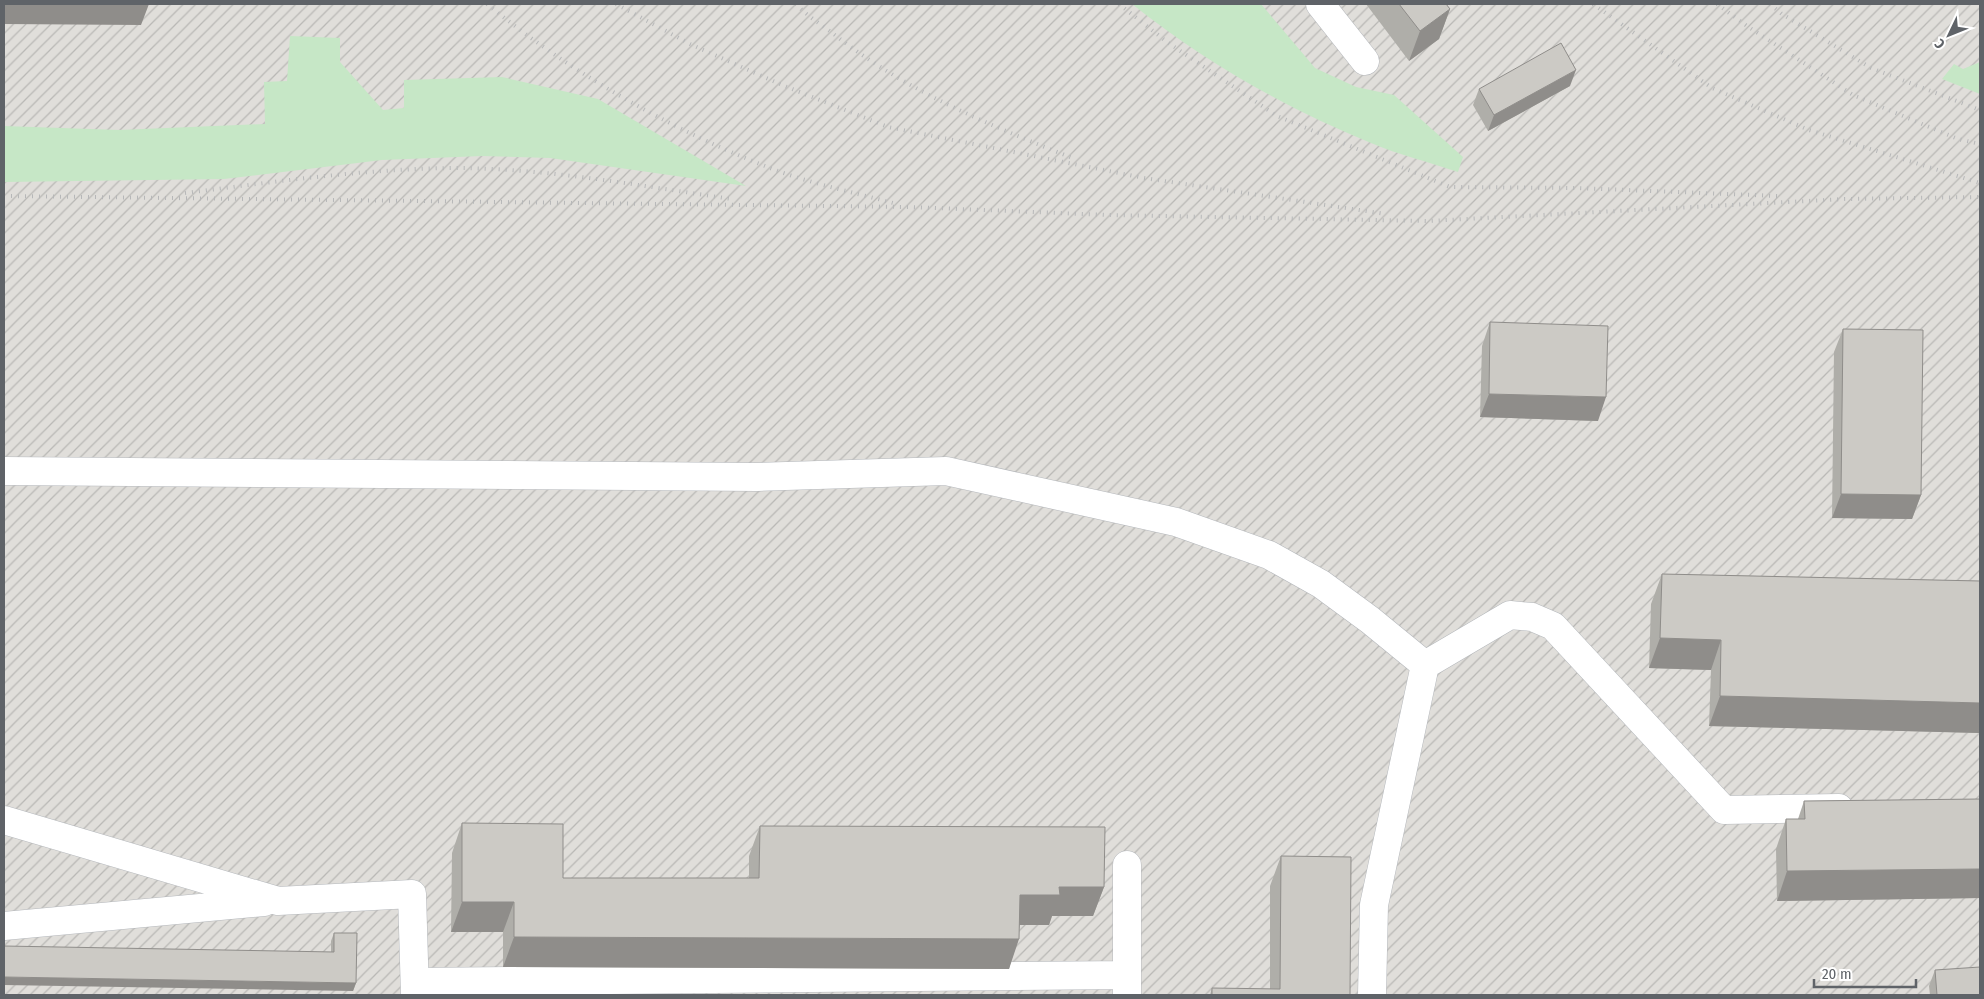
<svg xmlns="http://www.w3.org/2000/svg" width="1984" height="999" font-family="'Fira Sans Condensed',sans-serif">
<defs>
<pattern id="industrial-furrows" width="10" height="10" patternUnits="userSpaceOnUse" patternTransform="scale(1.25)"><rect width="10" height="10" fill="#e0deda"/><path d="M-1 1l2-2M0 10L10 0M9 11l2-2" fill="none" stroke="#b9b8b5"/></pattern>
</defs>
<rect width="100%" height="100%" fill="#f1efe8"/>
<path fill="url(#industrial-furrows)" d="M 4,4 L 1980,4 L 1980,995 L 4,995 Z"/>
<path fill="#c6e7c6" d="M 1132,4 L 1261,4 L 1315,68 L 1356,87 L 1394,95 L 1463,157 L 1458,172 C 1429,162 1399,155 1371,143 C 1285,108 1205,62 1132,4 Z
M 290,36 L 340,38 L 340,62 L 383,110 L 404,108 L 404,80 L 502,77 L 598,99 L 746,186 L 550,158 L 482,156 L 382,160 L 224,179 L 4,182 L 4,126 L 119,130 L 265,124 L 264,82 L 287,81 Z
M 1980,62 L 1980,94 L 1942,79 L 1954,64 L 1963,69 Z"/>
<g fill="none" stroke-linecap="round" stroke-linejoin="round">
<defs>
<path id="minor" d="M 1320,4 L 1365,61
M 4,471 L 757,477 L 946,471 L 1176,522 L 1269,555 L 1321,584 L 1370,620 L 1425,665
M 4,820 L 278,901 L 412,894 L 415,995
M 4,926 L 264,902
M 415,982 L 1127,975
M 1127,995 L 1127,865
M 1372,995 L 1374,905 L 1425,665 L 1510,615 L 1532,617 L 1553,626 L 1724,810 L 1839,808"/>
</defs>
<use href="#minor" stroke="#b5b8bc" stroke-width="29"/>
<use href="#minor" stroke="#fff" stroke-width="28"/>
<path stroke="#b6b7b8" stroke-width="4" stroke-dasharray="1 6" stroke-linecap="butt" d="M 487,4 C 570,72 666,127 765,166 C 804,182 852,192 893,203
M 616,4 L 690,44 L 782,85 L 888,127 L 1144,178 L 1386,214
M 796,4 C 807,16 822,25 835,35 C 906,91 991,126 1075,159
M 1119,4 L 1167,42 L 1277,116 L 1450,187 L 1576,188 L 1778,196
M 1593,4 L 1712,88 L 1809,130 L 1980,183
M 1717,4 L 1747,26 L 1853,95 L 1958,139 L 1980,144
M 1770,4 L 1782,14 L 1871,68 L 1980,110
M 185,193 C 274,182 363,169 453,168 C 547,168 640,186 732,199
M 4,196 L 910,207 L 1108,215 L 1428,221 L 1845,199 L 1980,197"/>
</g>
<path fill="#afaea9" d="M 1366,4 L 1446,4 L 1450,9 L 1439,39 L 1409,61 Z
M 1570,86 L 1488,131 L 1473,105 L 1479,89 Z
M 1490,322 L 1598,421 L 1480,417 L 1482,346 Z
M 1843,329 L 1921,495 L 1912,519 L 1832,518 L 1834,352 Z
M 1662,574 L 1980,581 L 1980,733 L 1709,726 L 1711,670 L 1649,668 L 1651,604 Z
M 1980,799 L 1980,898 L 1777,901 L 1776,849 L 1786,819 L 1798,819 L 1804,801 Z
M 462,823 L 563,878 L 749,878 L 749,856 L 760,826 L 1104,887 L 1093,916 L 1052,916 L 1049,925 L 1020,925 L 1009,969 L 503,967 L 503,932 L 451,932 L 452,853 Z
M 1281,856 L 1350,995 L 1210,995 L 1212,988 L 1270,989 L 1270,886 Z
M 334,933 L 356,983 L 353,991 L 331,952 L 331,941 Z
M 1935,970 L 1980,995 L 1930,995 L 1929,986 Z"/>
<path fill="#8f8d8a" d="M 4,4 L 149,4 L 141,25 L 4,24 Z
M 1450,9 L 1439,39 L 1409,61 L 1420,31 Z
M 1576,70 L 1570,86 L 1488,131 L 1494,115 Z
M 1489,394 L 1606,397 L 1598,421 L 1480,417 Z
M 1841,494 L 1921,495 L 1912,519 L 1832,518 Z
M 1660,638 L 1721,640 L 1711,670 L 1649,668 Z
M 1720,696 L 1980,703 L 1980,733 L 1709,726 Z
M 1980,869 L 1980,898 L 1777,901 L 1787,871 Z
M 1059,887 L 1104,887 L 1093,916 L 1052,916 L 1049,925 L 1009,925 L 1020,895 Z
M 462,902 L 514,902 L 503,932 L 451,932 Z
M 514,937 L 1019,939 L 1009,969 L 503,967 Z
M 4,977 L 356,983 L 353,991 L 4,985 Z"/>
<path fill="#cccac5" stroke="#8f8d8a" d="M 1399,4 L 1446,4 L 1450,9 L 1420,31 Z
M 1561,43 L 1576,70 L 1494,115 L 1479,89 Z
M 1490,322 L 1608,326 L 1606,397 L 1489,394 Z
M 1843,329 L 1923,330 L 1921,495 L 1841,494 Z
M 1662,574 L 1980,581 L 1980,703 L 1720,696 L 1721,640 L 1660,638 Z
M 1980,799 L 1980,869 L 1787,871 L 1786,819 L 1805,819 L 1804,801 Z
M 462,823 L 563,824 L 563,878 L 759,878 L 760,826 L 1105,827 L 1104,887 L 1059,887 L 1060,895 L 1020,895 L 1019,939 L 514,937 L 514,902 L 462,902 Z
M 1281,856 L 1351,857 L 1350,995 L 1212,995 L 1212,988 L 1280,989 Z
M 334,933 L 357,933 L 356,983 L 4,977 L 4,946 L 334,952 Z
M 1980,967 L 1980,995 L 1937,995 L 1935,970 Z"/>
<rect width="1984" height="999" fill="none" stroke="#5f6368" stroke-width="10"/>
<g transform="translate(1949 35) rotate(227)" stroke="#ffffff" stroke-width="4" paint-order="stroke">
<path d="M0-4L9 19L0 12L-9 19Z" fill="#5f6368"/>
<text y="-8" font-size="14" font-weight="bold" text-anchor="middle" fill="#5f6368">С</text>
</g>
<path d="M1814 979v8h102v-8" fill="none" stroke="#5f6368" stroke-width="2.5"/>
<text x="1822" y="979" font-size="15" fill="#5f6368" stroke="#ffffff" stroke-width="4" paint-order="stroke">20 m</text>
</svg>
